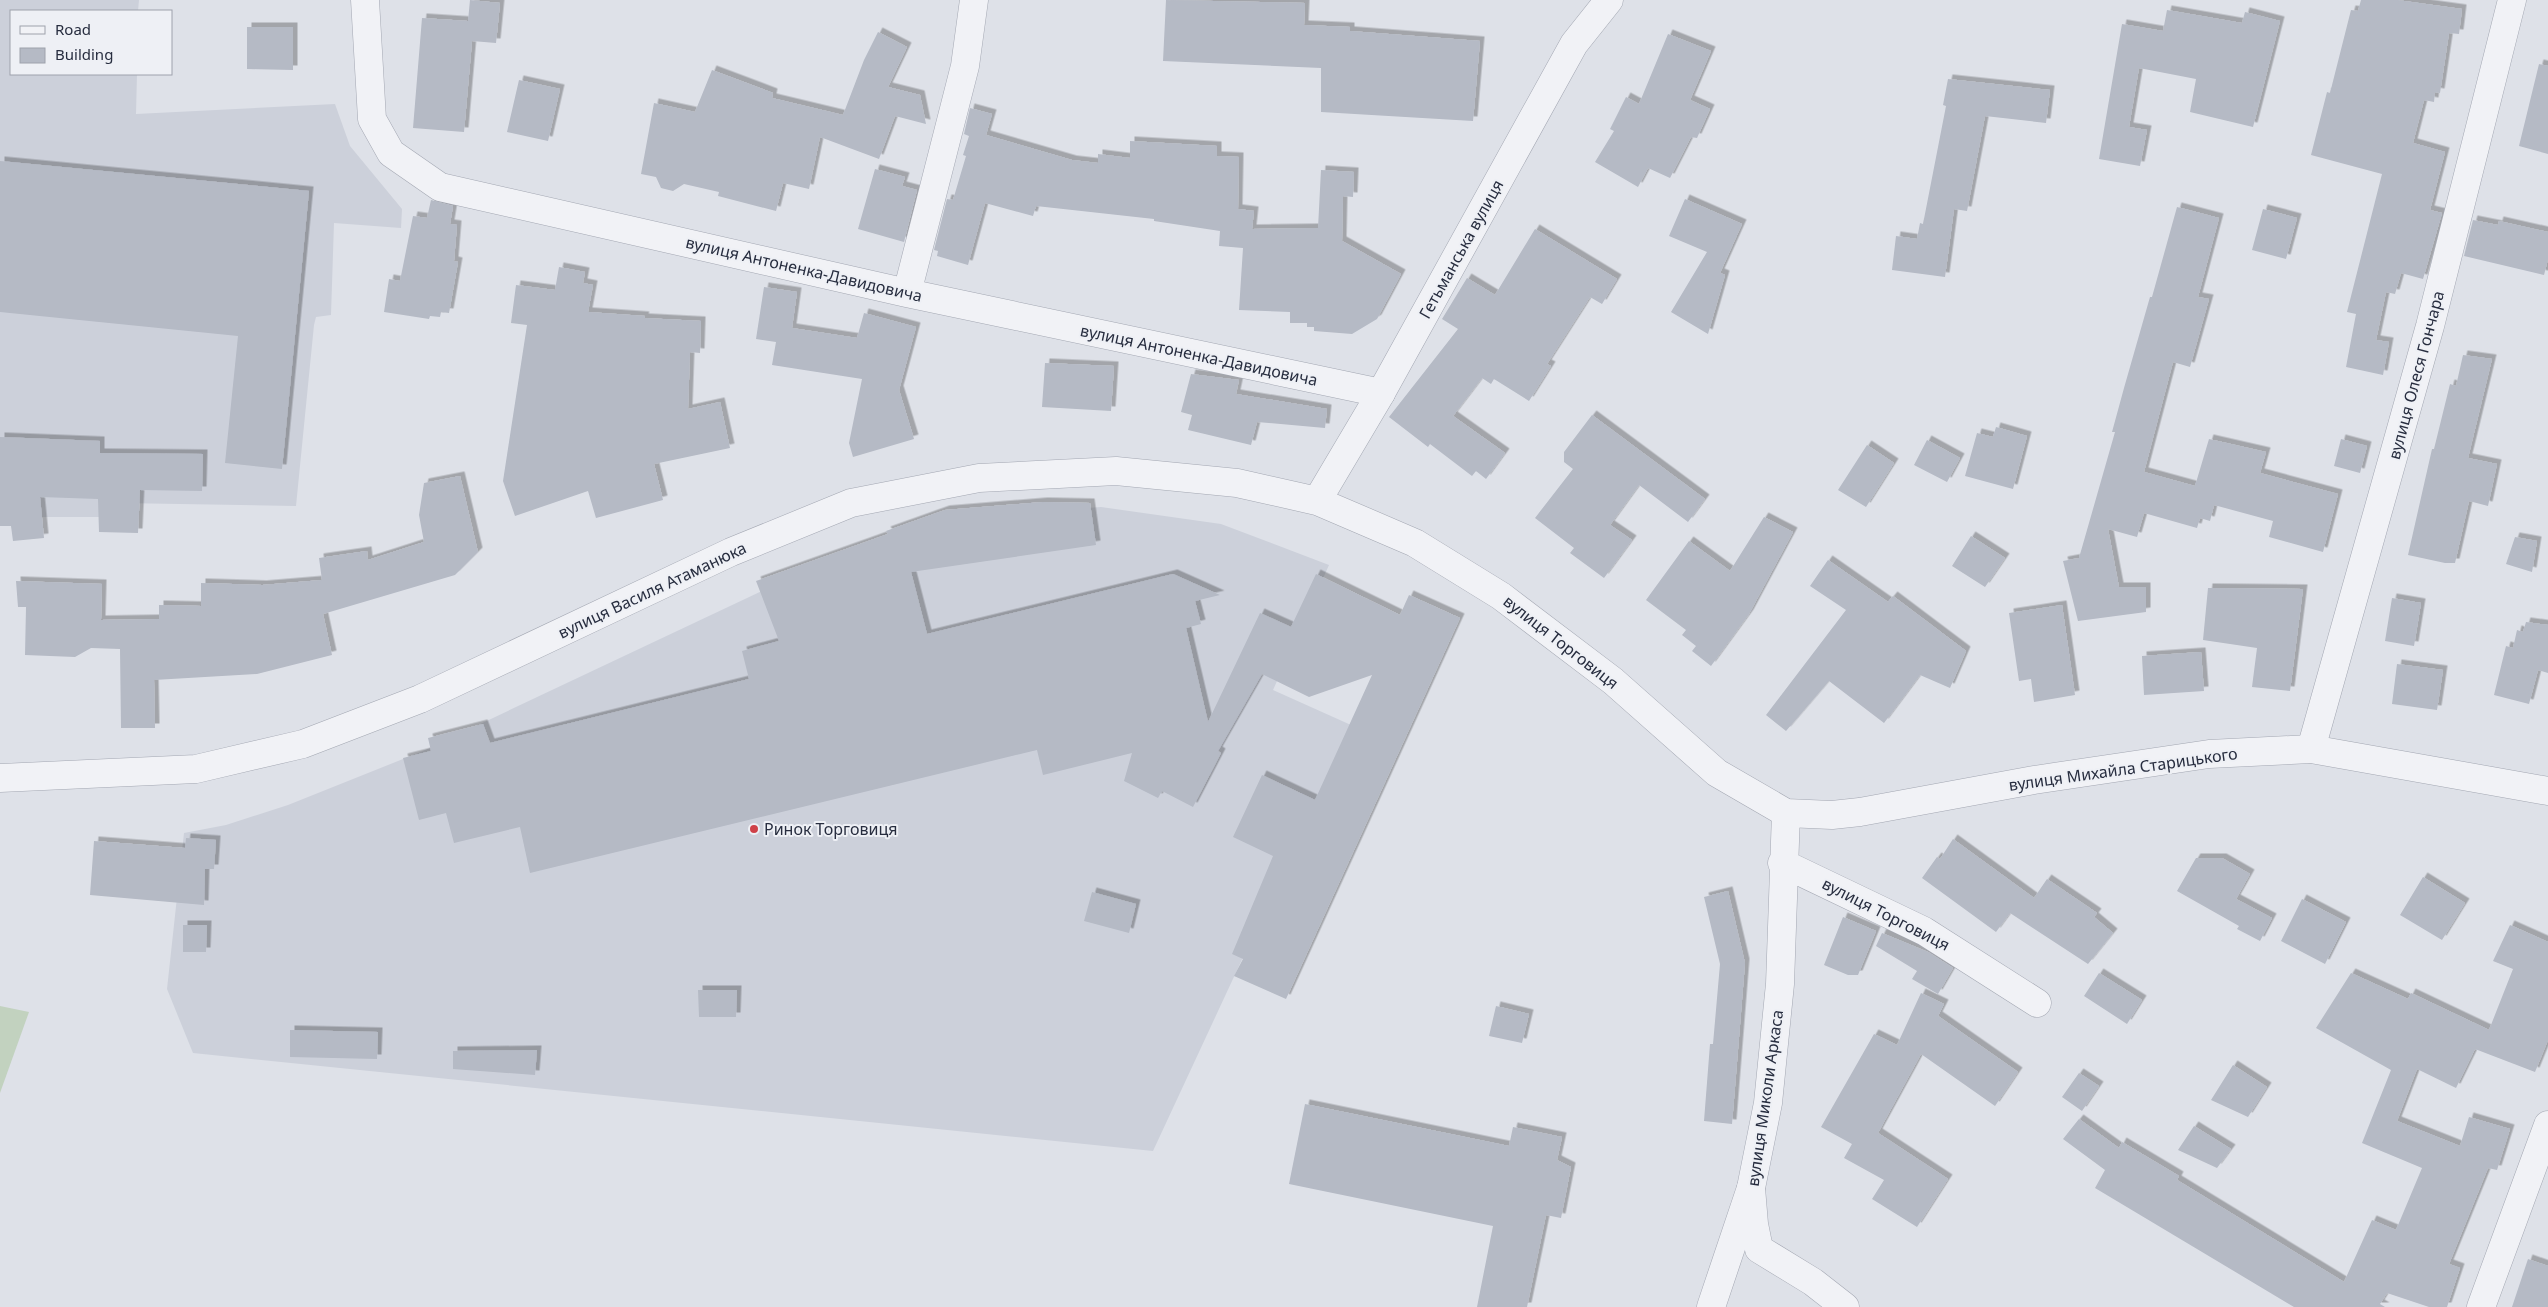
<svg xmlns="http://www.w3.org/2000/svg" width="2548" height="1307" font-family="'Noto Sans',sans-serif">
<defs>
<filter id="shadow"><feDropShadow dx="4.5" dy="-4.5" stdDeviation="0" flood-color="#0004"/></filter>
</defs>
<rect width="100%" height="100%" fill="#dee1e8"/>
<path fill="#ccd0da" d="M 0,0 L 139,0 L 138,11 L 11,11 L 11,74 L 137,74 L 136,114 L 335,104 L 350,146 L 402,209 L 401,228 L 334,223 L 331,315 L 316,317 L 314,325 L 296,506 L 119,503 L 104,517 L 0,517 Z
M 1101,507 L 1221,524 L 1329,565 L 1273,690 L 1351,725 L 1153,1151 L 193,1053 L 167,989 L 184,833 L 226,825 L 288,805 L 423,751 L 817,565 L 962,517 Z"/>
<path fill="#c2d2bf" d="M 0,1006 L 29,1012 L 0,1093 Z"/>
<path fill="#b5bac5" filter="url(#shadow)" d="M 470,0 L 500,3 L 496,43 L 472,41 L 464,132 L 413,128 L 422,18 L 468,21 Z
M 1166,0 L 1305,3 L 1304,25 L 1350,27 L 1350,31 L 1480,41 L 1473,121 L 1321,112 L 1321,68 L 1163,61 Z
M 2361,0 L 2397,0 L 2462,9 L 2459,34 L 2449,33 L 2440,93 L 2435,92 L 2434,102 L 2424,100 L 2413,143 L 2445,152 L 2430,210 L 2442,213 L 2423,279 L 2401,273 L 2395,294 L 2386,292 L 2376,340 L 2389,342 L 2383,375 L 2346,367 L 2356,314 L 2347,312 L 2382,174 L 2311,155 L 2327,92 L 2330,93 L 2351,10 L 2358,11 Z
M 2167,10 L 2242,23 L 2245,12 L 2280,21 L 2253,127 L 2190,112 L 2196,79 L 2139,68 L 2129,127 L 2147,130 L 2140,166 L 2099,159 L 2122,24 L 2163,31 Z
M 247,27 L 293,27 L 293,70 L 247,69 Z
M 878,32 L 907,47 L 888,87 L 920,95 L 926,124 L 895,116 L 879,159 L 820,137 L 809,189 L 783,183 L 776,211 L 718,196 L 719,192 L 684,184 L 673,191 L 661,188 L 656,177 L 641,174 L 654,103 L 695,112 L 712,70 L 773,93 L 772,98 L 843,115 L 864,60 Z
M 1668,34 L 1711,51 L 1690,100 L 1710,109 L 1697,138 L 1691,137 L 1670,178 L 1648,168 L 1638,187 L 1595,162 L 1614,131 L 1610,129 L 1626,97 L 1639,104 Z
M 2539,64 L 2548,66 L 2548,154 L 2519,146 Z
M 1948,79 L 2050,90 L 2046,123 L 1985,116 L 1967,211 L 1954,209 L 1945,277 L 1892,270 L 1896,236 L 1917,239 L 1920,223 L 1923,224 L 1946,106 L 1943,105 Z
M 519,80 L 560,89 L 548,141 L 507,132 Z
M 970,108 L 992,114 L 986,135 L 1072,160 L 1098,163 L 1098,154 L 1130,158 L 1130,141 L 1217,146 L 1217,156 L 1239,157 L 1238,209 L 1254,211 L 1252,229 L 1318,228 L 1321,170 L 1354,172 L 1353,197 L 1343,196 L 1342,241 L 1401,274 L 1377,319 L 1352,334 L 1314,331 L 1314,327 L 1307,327 L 1307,323 L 1290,323 L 1290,312 L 1239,310 L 1243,248 L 1219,246 L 1220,231 L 1154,221 L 1154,219 L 1036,206 L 1033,216 L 985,203 L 968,265 L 937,256 L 938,251 L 934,250 L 947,199 L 953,200 L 966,156 L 963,155 L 969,136 L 964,134 Z
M 0,161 L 309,191 L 282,469 L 225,463 L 238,336 L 0,312 Z
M 875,169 L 905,177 L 902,186 L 917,190 L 904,242 L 858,229 Z
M 1685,199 L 1742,224 L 1720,273 L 1725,275 L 1708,334 L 1671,312 L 1707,252 L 1669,236 Z
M 431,200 L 453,206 L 450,224 L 457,225 L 454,261 L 458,262 L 449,313 L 441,312 L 440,317 L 430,316 L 429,319 L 384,312 L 389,279 L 400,281 L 413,216 L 427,218 Z
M 2177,207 L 2219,218 L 2198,297 L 2209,299 L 2190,367 L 2173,362 L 2144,472 L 2195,486 L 2209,439 L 2266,452 L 2260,473 L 2338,494 L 2323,552 L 2269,537 L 2273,521 L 2214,505 L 2210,521 L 2200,518 L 2197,528 L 2144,513 L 2137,537 L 2108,529 L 2119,587 L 2146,587 L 2146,612 L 2078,621 L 2063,561 L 2079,558 L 2115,432 L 2112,432 L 2124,388 L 2150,297 L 2152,297 Z
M 2263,209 L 2297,218 L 2286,259 L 2252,250 Z
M 2473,220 L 2498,225 L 2499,221 L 2548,232 L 2548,259 L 2544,275 L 2464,256 Z
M 1535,229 L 1617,279 L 1602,304 L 1590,297 L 1547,364 L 1551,366 L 1529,401 L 1494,379 L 1491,384 L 1482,378 L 1453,416 L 1505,453 L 1486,479 L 1476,471 L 1472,476 L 1430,444 L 1428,447 L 1389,417 L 1458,329 L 1442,319 L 1467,278 L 1495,295 Z
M 559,267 L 585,272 L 583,283 L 593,285 L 588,312 L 645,316 L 644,318 L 701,321 L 700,353 L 690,352 L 688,409 L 720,402 L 730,448 L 654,464 L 663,500 L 596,518 L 588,491 L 515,516 L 503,481 L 527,325 L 511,323 L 516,285 L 555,290 Z
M 764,287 L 797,292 L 792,328 L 857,338 L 864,313 L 916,327 L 899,390 L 914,439 L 853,457 L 849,443 L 862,379 L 772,365 L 776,342 L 756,339 Z
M 2463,355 L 2492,359 L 2468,458 L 2497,464 L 2488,506 L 2469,501 L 2455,563 L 2445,563 L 2408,555 L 2432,449 L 2434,449 L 2450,384 L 2456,386 Z
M 1045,363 L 1114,366 L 1111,411 L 1042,407 Z
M 1191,374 L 1239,380 L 1236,394 L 1327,409 L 1325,428 L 1257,422 L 1251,445 L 1188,430 L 1192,415 L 1181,412 Z
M 1592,415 L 1705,499 L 1688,522 L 1639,485 L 1610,525 L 1632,540 L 1604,578 L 1570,553 L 1574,548 L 1535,518 L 1573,469 L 1564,462 L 1564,452 Z
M 1996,427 L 2027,436 L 2013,489 L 1965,476 L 1977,433 L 1993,437 Z
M 0,437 L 100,441 L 100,453 L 203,454 L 202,491 L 140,490 L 138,533 L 99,532 L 98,499 L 40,497 L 44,538 L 13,541 L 11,526 L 0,526 Z
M 2341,439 L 2367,446 L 2360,473 L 2334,466 Z
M 1927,440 L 1960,458 L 1947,482 L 1914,465 Z
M 1867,445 L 1894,463 L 1866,507 L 1838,490 Z
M 460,476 L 478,552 L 455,575 L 323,614 L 332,655 L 257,674 L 154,680 L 155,728 L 121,728 L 120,649 L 91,648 L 75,657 L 25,655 L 26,607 L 18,607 L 16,581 L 102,584 L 101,620 L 159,619 L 159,605 L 201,606 L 201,583 L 262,585 L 322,580 L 319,558 L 367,551 L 368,560 L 424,542 L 419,515 L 424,483 Z
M 1043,502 L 1090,503 L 1096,545 L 911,572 L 927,634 L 1173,574 L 1220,595 L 1195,601 L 1201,624 L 1186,628 L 1208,722 L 1260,613 L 1291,627 L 1316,574 L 1400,615 L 1409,595 L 1460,618 L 1286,999 L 1234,976 L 1243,959 L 1232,954 L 1273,856 L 1233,837 L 1262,775 L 1315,800 L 1372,675 L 1309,697 L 1262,674 L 1218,751 L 1221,753 L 1193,807 L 1162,791 L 1158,798 L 1124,781 L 1132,753 L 1043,775 L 1037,750 L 530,873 L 520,827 L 454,843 L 446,813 L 419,820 L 403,758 L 431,751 L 428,738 L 483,724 L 490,743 L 749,679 L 742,651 L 779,641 L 756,581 L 888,534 L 886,531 L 945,510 Z
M 1764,517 L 1793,532 L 1749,614 L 1711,666 L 1692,651 L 1696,646 L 1682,635 L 1686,630 L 1646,600 L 1689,541 L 1730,571 Z
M 1971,536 L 2005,558 L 1985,587 L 1952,566 Z
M 2515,537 L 2537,541 L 2532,572 L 2506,564 Z
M 1828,560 L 1888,602 L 1893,596 L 1966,651 L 1950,688 L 1920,675 L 1884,723 L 1829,681 L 1786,731 L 1766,715 L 1846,610 L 1810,586 Z
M 2208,588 L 2303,589 L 2290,691 L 2252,687 L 2257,648 L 2203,640 Z
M 2392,598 L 2421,603 L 2414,646 L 2385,641 Z
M 2062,605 L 2075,695 L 2034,702 L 2031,679 L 2019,681 L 2009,613 Z
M 2526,622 L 2548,625 L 2548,673 L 2538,670 L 2529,704 L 2494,695 L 2506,646 L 2513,648 L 2517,630 L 2523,632 Z
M 2201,652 L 2204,691 L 2144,695 L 2142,656 Z
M 2397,664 L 2443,670 L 2437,710 L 2392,704 Z
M 186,838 L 216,840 L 214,869 L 205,869 L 204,905 L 90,895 L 94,841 L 185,848 Z
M 1953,839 L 2034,898 L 2047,879 L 2097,913 L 2094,917 L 2113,933 L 2088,964 L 2010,913 L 1996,932 L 1922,878 L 1937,857 L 1940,859 Z
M 2196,858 L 2222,858 L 2250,874 L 2236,899 L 2272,918 L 2260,941 L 2237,929 L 2239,926 L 2177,891 Z
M 2423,877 L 2465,903 L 2442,940 L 2400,915 Z
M 1728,891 L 1745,963 L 1732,1124 L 1704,1121 L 1710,1044 L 1713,1044 L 1720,964 L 1704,897 Z
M 1092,892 L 1136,904 L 1129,933 L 1084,921 Z
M 2302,899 L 2346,922 L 2325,964 L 2281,941 Z
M 1843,917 L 1876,931 L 1858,975 L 1848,975 L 1824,965 Z
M 183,925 L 207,925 L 206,952 L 183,952 Z
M 2510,925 L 2548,942 L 2548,1040 L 2535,1072 L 2475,1049 L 2456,1088 L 2417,1069 L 2397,1121 L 2460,1146 L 2469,1117 L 2510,1129 L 2497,1170 L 2488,1168 L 2449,1264 L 2460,1268 L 2447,1307 L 2429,1307 L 2387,1293 L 2380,1304 L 2385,1307 L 2294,1307 L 2095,1188 L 2105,1170 L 2063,1139 L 2079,1119 L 2119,1148 L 2122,1142 L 2179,1176 L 2177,1180 L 2344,1282 L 2372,1220 L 2396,1230 L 2422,1168 L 2362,1143 L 2391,1070 L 2316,1028 L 2351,973 L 2408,999 L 2411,993 L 2489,1030 L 2513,969 L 2493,961 Z
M 1882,933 L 1928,952 L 1953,968 L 1938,994 L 1912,979 L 1917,971 L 1876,946 Z
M 2099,973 L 2142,1000 L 2127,1024 L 2084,996 Z
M 698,990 L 737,990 L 736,1017 L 699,1017 Z
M 1921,993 L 1944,1004 L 1938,1016 L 2018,1072 L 1995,1106 L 1921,1054 L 1878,1133 L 1948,1179 L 1917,1227 L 1872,1199 L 1884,1180 L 1844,1158 L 1852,1144 L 1821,1127 L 1874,1034 L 1897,1045 Z
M 1496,1006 L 1529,1014 L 1522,1043 L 1489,1036 Z
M 290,1030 L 378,1032 L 377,1059 L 290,1057 Z
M 537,1050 L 535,1075 L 453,1069 L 453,1051 Z
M 2233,1065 L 2267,1087 L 2248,1117 L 2211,1100 Z
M 2079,1073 L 2099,1086 L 2082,1111 L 2062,1097 Z
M 1305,1104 L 1509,1146 L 1513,1127 L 1562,1137 L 1557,1160 L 1571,1167 L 1561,1218 L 1546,1215 L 1527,1307 L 1477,1307 L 1493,1226 L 1289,1184 Z
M 2194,1126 L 2231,1149 L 2217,1168 L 2178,1150 Z
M 2528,1259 L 2548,1266 L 2548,1307 L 2512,1307 Z"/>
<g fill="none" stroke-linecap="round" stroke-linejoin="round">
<defs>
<path id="pedestrian" d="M 1711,1307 L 1751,1188"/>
<path id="minor" d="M 365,0 L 372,119 L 391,153 L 440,187 L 907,293 L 1381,393
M 907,293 L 965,66 L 974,0
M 2311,749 L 2430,326 L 2512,0
M 1786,813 L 1780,984 L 1768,1103 L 1751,1188 L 1754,1224 L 1759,1249 L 1813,1282 L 1845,1307
M 1782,863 L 1924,931 L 2037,1003
M 2481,1307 L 2548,1125"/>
<path id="tertiary" d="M 1317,501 L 1381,393 L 1574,44 L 1609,0
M 0,778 L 196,769 L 303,744 L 420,699 L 731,552 L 851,503 L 979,478 L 1116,471 L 1237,483 L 1317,501 L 1415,543 L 1501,596 L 1613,681 L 1717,773 L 1786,813 L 1832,815 L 1860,812 L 2034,780 L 2209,754 L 2311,749 L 2548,791"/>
</defs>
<use href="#pedestrian" stroke="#a3a7b2" stroke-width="29"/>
<use href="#minor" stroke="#a3a7b2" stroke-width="29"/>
<use href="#tertiary" stroke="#a3a7b2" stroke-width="29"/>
<use href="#pedestrian" stroke="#f1f2f6" stroke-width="28"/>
<use href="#minor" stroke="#f1f2f6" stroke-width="28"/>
<use href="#tertiary" stroke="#f1f2f6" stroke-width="28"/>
</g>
<circle fill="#cf4148" stroke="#eef0f5" stroke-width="2" cx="754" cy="829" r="5"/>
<g text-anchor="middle" stroke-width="4" stroke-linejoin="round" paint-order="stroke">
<g font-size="16" fill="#272d3f" stroke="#eef0f5">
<text transform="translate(1461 249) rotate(-61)" y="6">Гетьманська вулиця</text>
<text transform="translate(804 269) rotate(13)" y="6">вулиця Антоненка-Давидовича</text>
<text transform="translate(1199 355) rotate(12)" y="6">вулиця Антоненка-Давидовича</text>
<text transform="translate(2416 375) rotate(-75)" y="6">вулиця Олеся Гончара</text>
<text transform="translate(652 590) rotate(-25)" y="6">вулиця Василя Атаманюка</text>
<text transform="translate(1561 642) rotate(38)" y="6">вулиця Торговиця</text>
<text transform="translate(2123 769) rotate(-8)" y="6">вулиця Михайла Старицького</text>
<text transform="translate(1886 914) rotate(27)" y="6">вулиця Торговиця</text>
<text transform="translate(1765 1098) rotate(-82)" y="6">вулиця Миколи Аркаса</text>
</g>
<g font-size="16" fill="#272d3f" stroke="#eef0f5" text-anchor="start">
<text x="764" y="835">Ринок Торговиця</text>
</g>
</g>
<rect x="10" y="10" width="162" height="65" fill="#eef0f5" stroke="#9ea2ac"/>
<rect x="20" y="26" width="25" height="8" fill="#f1f2f6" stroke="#9ea2ac"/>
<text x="55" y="35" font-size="15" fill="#272d3f">Road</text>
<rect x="20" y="48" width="25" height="15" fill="#b5bac5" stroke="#9ea2ac"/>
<text x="55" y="60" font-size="15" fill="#272d3f">Building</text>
</svg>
